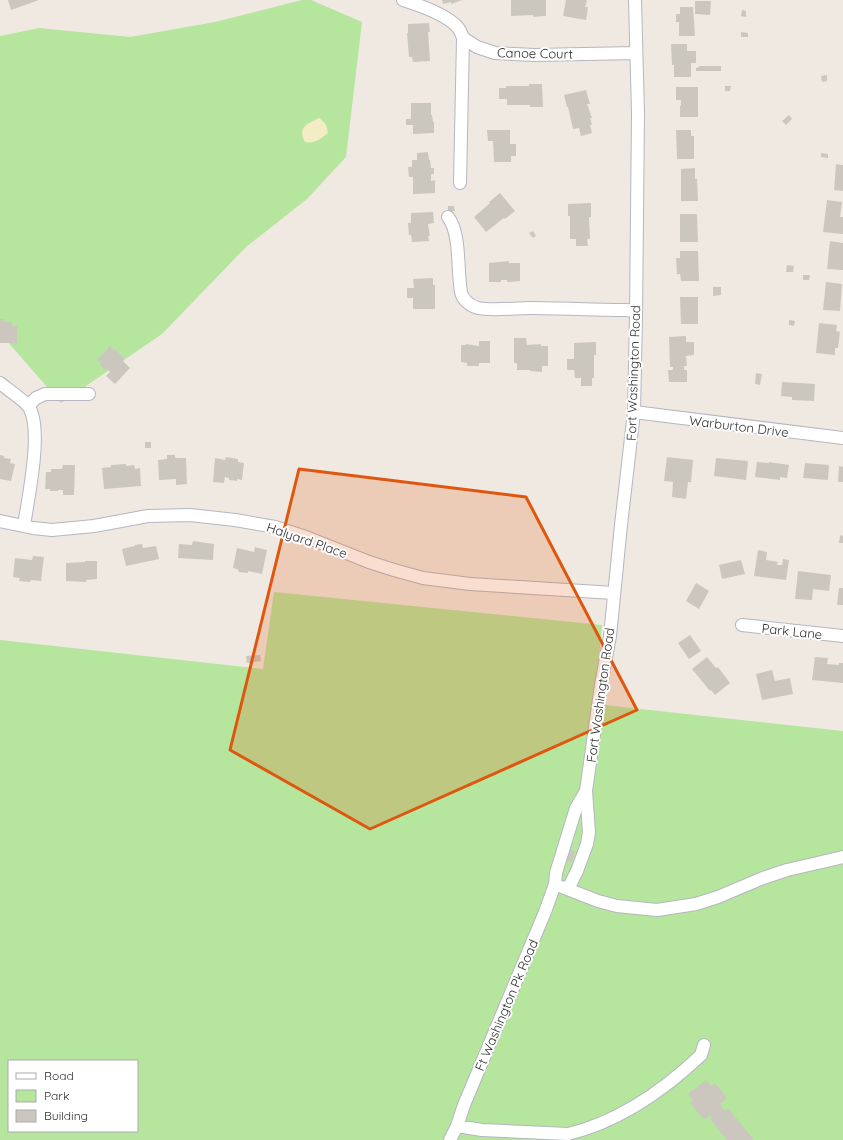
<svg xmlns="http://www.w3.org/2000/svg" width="843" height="1140" font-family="Quicksand,sans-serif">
<rect width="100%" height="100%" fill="#efe9e1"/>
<path fill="#b6e59e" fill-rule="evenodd" d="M 302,0 L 311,0 L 362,22 L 346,157 L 307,199 L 246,247 L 162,334 L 61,403 L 0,333 L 0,36 L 39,28 L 130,37 L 215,22 Z
M 274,592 L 602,625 L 595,704 L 843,731 L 843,1140 L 0,1140 L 0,640 L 263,669 ZM 9,1061 L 137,1061 L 137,1131 L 9,1131 Z"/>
<path fill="#f3ecc5" d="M 319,118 C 325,122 327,125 328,133 C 321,139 314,144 305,142 C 297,127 307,124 319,118 Z"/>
<path fill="#cbc7bf" d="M 8,0 L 39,0 L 11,10 Z
M 442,0 L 462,0 L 451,4 L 451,2 L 443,4 Z
M 511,0 L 546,0 L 546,16 L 533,17 L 533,15 L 511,16 Z
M 566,0 L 587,0 L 585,7 L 588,7 L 586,20 L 563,16 Z
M 695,1 L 711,1 L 710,15 L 695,14 Z
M 680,7 L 693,7 L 695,36 L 679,36 L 679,22 L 676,22 L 676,14 L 680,14 Z
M 742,10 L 746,11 L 746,17 L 741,16 Z
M 429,23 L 430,32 L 428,32 L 430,61 L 413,62 L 412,57 L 409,57 L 407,33 L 408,33 L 408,24 Z
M 741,32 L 748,33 L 748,37 L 741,37 Z
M 671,44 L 687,44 L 687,51 L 696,51 L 696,63 L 691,63 L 691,77 L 674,77 L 674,65 L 672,65 Z
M 699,66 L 721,66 L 721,71 L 696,71 L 696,68 L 699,67 Z
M 827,75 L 827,81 L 822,82 L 821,76 Z
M 529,84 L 542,84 L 543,107 L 530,107 L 530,105 L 507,105 L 507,99 L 499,99 L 499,88 L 506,88 L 506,86 L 529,86 Z
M 725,86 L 731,86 L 730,91 L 725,91 Z
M 676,87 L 698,87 L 698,117 L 680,117 L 680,106 L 681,106 L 681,100 L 676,100 Z
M 586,90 L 590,104 L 587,104 L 592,118 L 590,118 L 592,125 L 590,125 L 592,133 L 581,136 L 579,128 L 573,129 L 568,107 L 567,107 L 564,95 Z
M 411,103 L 431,103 L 431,115 L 432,115 L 433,122 L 434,122 L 434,133 L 413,134 L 413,125 L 406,125 L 406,119 L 411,119 Z
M 789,115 L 792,119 L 786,125 L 782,121 Z
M 487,130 L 510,130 L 510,144 L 516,144 L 516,156 L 511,156 L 511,162 L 494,162 L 493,141 L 488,141 Z
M 676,130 L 691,130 L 691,136 L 694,136 L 694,159 L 677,159 Z
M 428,152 L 429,160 L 430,160 L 431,168 L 434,168 L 434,174 L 431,174 L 431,181 L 435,180 L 435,193 L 413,194 L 413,177 L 409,177 L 408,167 L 412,167 L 412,160 L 417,160 L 417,153 Z
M 821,153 L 828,154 L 828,158 L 821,157 Z
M 836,164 L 843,165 L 843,191 L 834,190 Z
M 695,168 L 695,179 L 697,179 L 698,201 L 681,201 L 681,169 Z
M 500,193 L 515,211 L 505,219 L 504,218 L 486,232 L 474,217 L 490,203 L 489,202 Z
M 827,200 L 842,202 L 840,217 L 843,217 L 843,234 L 823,232 Z
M 591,203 L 591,217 L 589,217 L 590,239 L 587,239 L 588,246 L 576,246 L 576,239 L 570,239 L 570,216 L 568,216 L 568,204 Z
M 448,206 L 454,206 L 455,211 L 448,212 Z
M 433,212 L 434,223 L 428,224 L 430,236 L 428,236 L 429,241 L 412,242 L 411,235 L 409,235 L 408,223 L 411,223 L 411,213 Z
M 680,214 L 697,214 L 698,242 L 680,242 Z
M 533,231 L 536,236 L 533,238 L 529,233 Z
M 830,241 L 843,243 L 843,270 L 827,269 Z
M 680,251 L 698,251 L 699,281 L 681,281 L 680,274 L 677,274 L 676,258 L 680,258 Z
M 509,261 L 509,263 L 520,263 L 520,281 L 507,282 L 507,280 L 501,280 L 501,282 L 489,282 L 489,263 Z
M 787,265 L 794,266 L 793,272 L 786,272 Z
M 803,275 L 810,275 L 809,280 L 803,280 Z
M 433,278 L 433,285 L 435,285 L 435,309 L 413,309 L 413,298 L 407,298 L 407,288 L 414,288 L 413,279 Z
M 826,282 L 842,284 L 840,311 L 823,310 Z
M 713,287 L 721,287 L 721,295 L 713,296 Z
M 680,297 L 698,297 L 698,324 L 681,324 Z
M 0,319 L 4,319 L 4,322 L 12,322 L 12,326 L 17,326 L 17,343 L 0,343 Z
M 789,320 L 795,321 L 794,326 L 789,325 Z
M 819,323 L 837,325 L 836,331 L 840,332 L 838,348 L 835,348 L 835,355 L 816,353 Z
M 686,336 L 686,342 L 694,342 L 694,355 L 686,356 L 687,366 L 684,366 L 684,370 L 687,370 L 687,382 L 669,382 L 668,370 L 673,370 L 673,367 L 670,367 L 669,337 Z
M 514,338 L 526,338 L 527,345 L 541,344 L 541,346 L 548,346 L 548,366 L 542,366 L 542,372 L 530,371 L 530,370 L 517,370 L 517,363 L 514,363 Z
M 479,341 L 490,341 L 490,363 L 479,363 L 479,366 L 467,366 L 467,363 L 461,362 L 461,345 L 466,345 L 466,344 L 479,346 Z
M 596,342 L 596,355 L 594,355 L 594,378 L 592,378 L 592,386 L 581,386 L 581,378 L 575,378 L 574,370 L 567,370 L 567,359 L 574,359 L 574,343 Z
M 110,346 L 114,350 L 115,349 L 125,359 L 123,361 L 130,368 L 115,384 L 106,376 L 110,372 L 107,369 L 105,370 L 100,364 L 101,363 L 97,360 L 108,349 L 108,348 Z
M 756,373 L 762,374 L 760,385 L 755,384 Z
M 782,382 L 815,384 L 814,401 L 792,400 L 792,397 L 781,396 Z
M 145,442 L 151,442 L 151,448 L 145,448 Z
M 0,455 L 4,456 L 4,458 L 11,459 L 10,463 L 15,464 L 11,481 L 0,479 Z
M 167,455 L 175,455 L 175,458 L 186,458 L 187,484 L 176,485 L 176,479 L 159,480 L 158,460 L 167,459 Z
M 226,457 L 238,459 L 238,462 L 244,463 L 242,480 L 237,479 L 237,481 L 229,480 L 229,478 L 225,477 L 224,483 L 213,482 L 215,458 L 225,460 Z
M 667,457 L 693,460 L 691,482 L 688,482 L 686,499 L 672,497 L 673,482 L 664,481 Z
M 716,458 L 748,461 L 746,480 L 714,476 Z
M 757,462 L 769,463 L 769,462 L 789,465 L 787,478 L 780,477 L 780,480 L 755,477 Z
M 805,463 L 829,465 L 828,480 L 803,478 Z
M 126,464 L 126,466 L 134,465 L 135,469 L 140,468 L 141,486 L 104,489 L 102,468 L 111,467 L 111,465 Z
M 63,465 L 75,465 L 74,495 L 63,495 L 63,490 L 58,490 L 58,491 L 50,491 L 50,489 L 45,489 L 46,472 L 51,472 L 51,469 L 62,469 Z
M 839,466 L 843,467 L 843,482 L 838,482 Z
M 840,535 L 843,536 L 843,543 L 839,543 Z
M 193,541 L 214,544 L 213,560 L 178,558 L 179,544 L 192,545 Z
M 142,544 L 143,548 L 156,546 L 159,559 L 126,566 L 122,549 L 135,546 L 135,545 Z
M 255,547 L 267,550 L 262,574 L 248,571 L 248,573 L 238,572 L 239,570 L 233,568 L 237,548 L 254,552 Z
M 758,550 L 767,552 L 766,560 L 778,562 L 777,565 L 782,565 L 783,559 L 789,560 L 786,580 L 754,576 Z
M 33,556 L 44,557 L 41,581 L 31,580 L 30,582 L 19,581 L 20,578 L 13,577 L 15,558 L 32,560 Z
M 741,560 L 745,574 L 722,579 L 719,565 Z
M 85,561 L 97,561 L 97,579 L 86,580 L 86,582 L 66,581 L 66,563 L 85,562 Z
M 798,571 L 831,575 L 829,591 L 813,589 L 812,600 L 795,599 Z
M 696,583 L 709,591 L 699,609 L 686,601 Z
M 839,588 L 843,588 L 843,605 L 837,605 Z
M 690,635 L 701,651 L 689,659 L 678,643 Z
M 260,655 L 261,661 L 247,663 L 246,656 Z
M 707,657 L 716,668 L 718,667 L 730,683 L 715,695 L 711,690 L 710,691 L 692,669 Z
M 815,657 L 828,658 L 827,664 L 839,665 L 839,663 L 843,663 L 843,683 L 812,680 Z
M 772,670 L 775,681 L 790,678 L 793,694 L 762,700 L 756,674 Z
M 570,850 L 575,851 L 572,862 L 566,860 Z
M 706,1080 L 711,1086 L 715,1083 L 727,1098 L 720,1104 L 725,1111 L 728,1108 L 754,1140 L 727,1140 L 710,1119 L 712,1118 L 710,1115 L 704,1120 L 690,1103 L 693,1100 L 688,1094 Z"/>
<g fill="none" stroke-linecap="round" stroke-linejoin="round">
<defs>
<path id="minor" d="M 403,0 C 419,5 449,15 459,29 C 461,32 462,35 463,38 L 460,183
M 463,38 L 477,47 L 495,53 L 534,55 L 636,53
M 448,217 C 461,233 457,271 461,292 C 462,299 470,306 478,308 C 491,311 515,308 530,308 C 562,308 593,310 625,310 L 636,311
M 0,383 C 6,388 25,401 29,407 C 43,430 28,498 24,526
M 28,406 L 36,398 L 45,394 L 89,394
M 634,412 L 843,438
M 0,521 L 33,528 L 52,530 L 94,526 L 148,516 L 190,515 L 235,520 L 275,527 L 306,537 L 369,562 L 394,570 L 423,578 L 470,584 L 614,593
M 742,625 L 843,636
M 562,887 L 598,901 L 617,906 L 657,910 L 696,904 L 718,897 L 763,878 L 787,870 L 843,857
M 568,889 L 577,871 L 587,844 L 589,832 L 586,791 L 601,685 L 610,636 L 621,525 L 634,412 L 636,316 L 638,113 L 635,0
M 457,1126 L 464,1105 L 482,1062 L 545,912 L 555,884 L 556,873 L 576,808 L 586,791
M 450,1140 L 457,1126 L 482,1130 L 568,1134 C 618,1122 664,1090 701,1055 L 704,1045"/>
</defs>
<use href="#minor" stroke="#b4b7c1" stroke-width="14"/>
<use href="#minor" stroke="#fff" stroke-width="12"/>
</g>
<path fill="#df570e" fill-opacity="0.2" stroke="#df570e" stroke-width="3" stroke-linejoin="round" d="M 299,469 L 526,497 L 637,710 L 370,829 L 230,750 Z"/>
<g text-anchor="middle" stroke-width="4" stroke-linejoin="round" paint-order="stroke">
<g font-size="13" fill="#2e2e2e" stroke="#fff">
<text transform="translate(535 53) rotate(1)" y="5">Canoe Court</text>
<text transform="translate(633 373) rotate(-88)" y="5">Fort Washington Road</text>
<text transform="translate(739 426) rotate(7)" y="5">Warburton Drive</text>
<text transform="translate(307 540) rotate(19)" y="5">Halyard Place</text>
<text transform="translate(792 631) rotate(6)" y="5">Park Lane</text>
<text transform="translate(600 695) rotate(-82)" y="5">Fort Washington Road</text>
<text transform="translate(506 1005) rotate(-67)" y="5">Ft Washington Pk Road</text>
</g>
</g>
<rect x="8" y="1060" width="130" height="72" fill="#ffffff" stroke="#ababab"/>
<rect x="16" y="1073" width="20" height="6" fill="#ffffff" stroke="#ababab"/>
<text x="44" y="1080" font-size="12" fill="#2e2e2e">Road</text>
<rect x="16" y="1090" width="20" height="12" fill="#b6e59e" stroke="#ababab"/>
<text x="44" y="1100" font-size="12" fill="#2e2e2e">Park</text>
<rect x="16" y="1110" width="20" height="12" fill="#cbc7bf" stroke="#ababab"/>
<text x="44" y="1120" font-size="12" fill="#2e2e2e">Building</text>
</svg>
